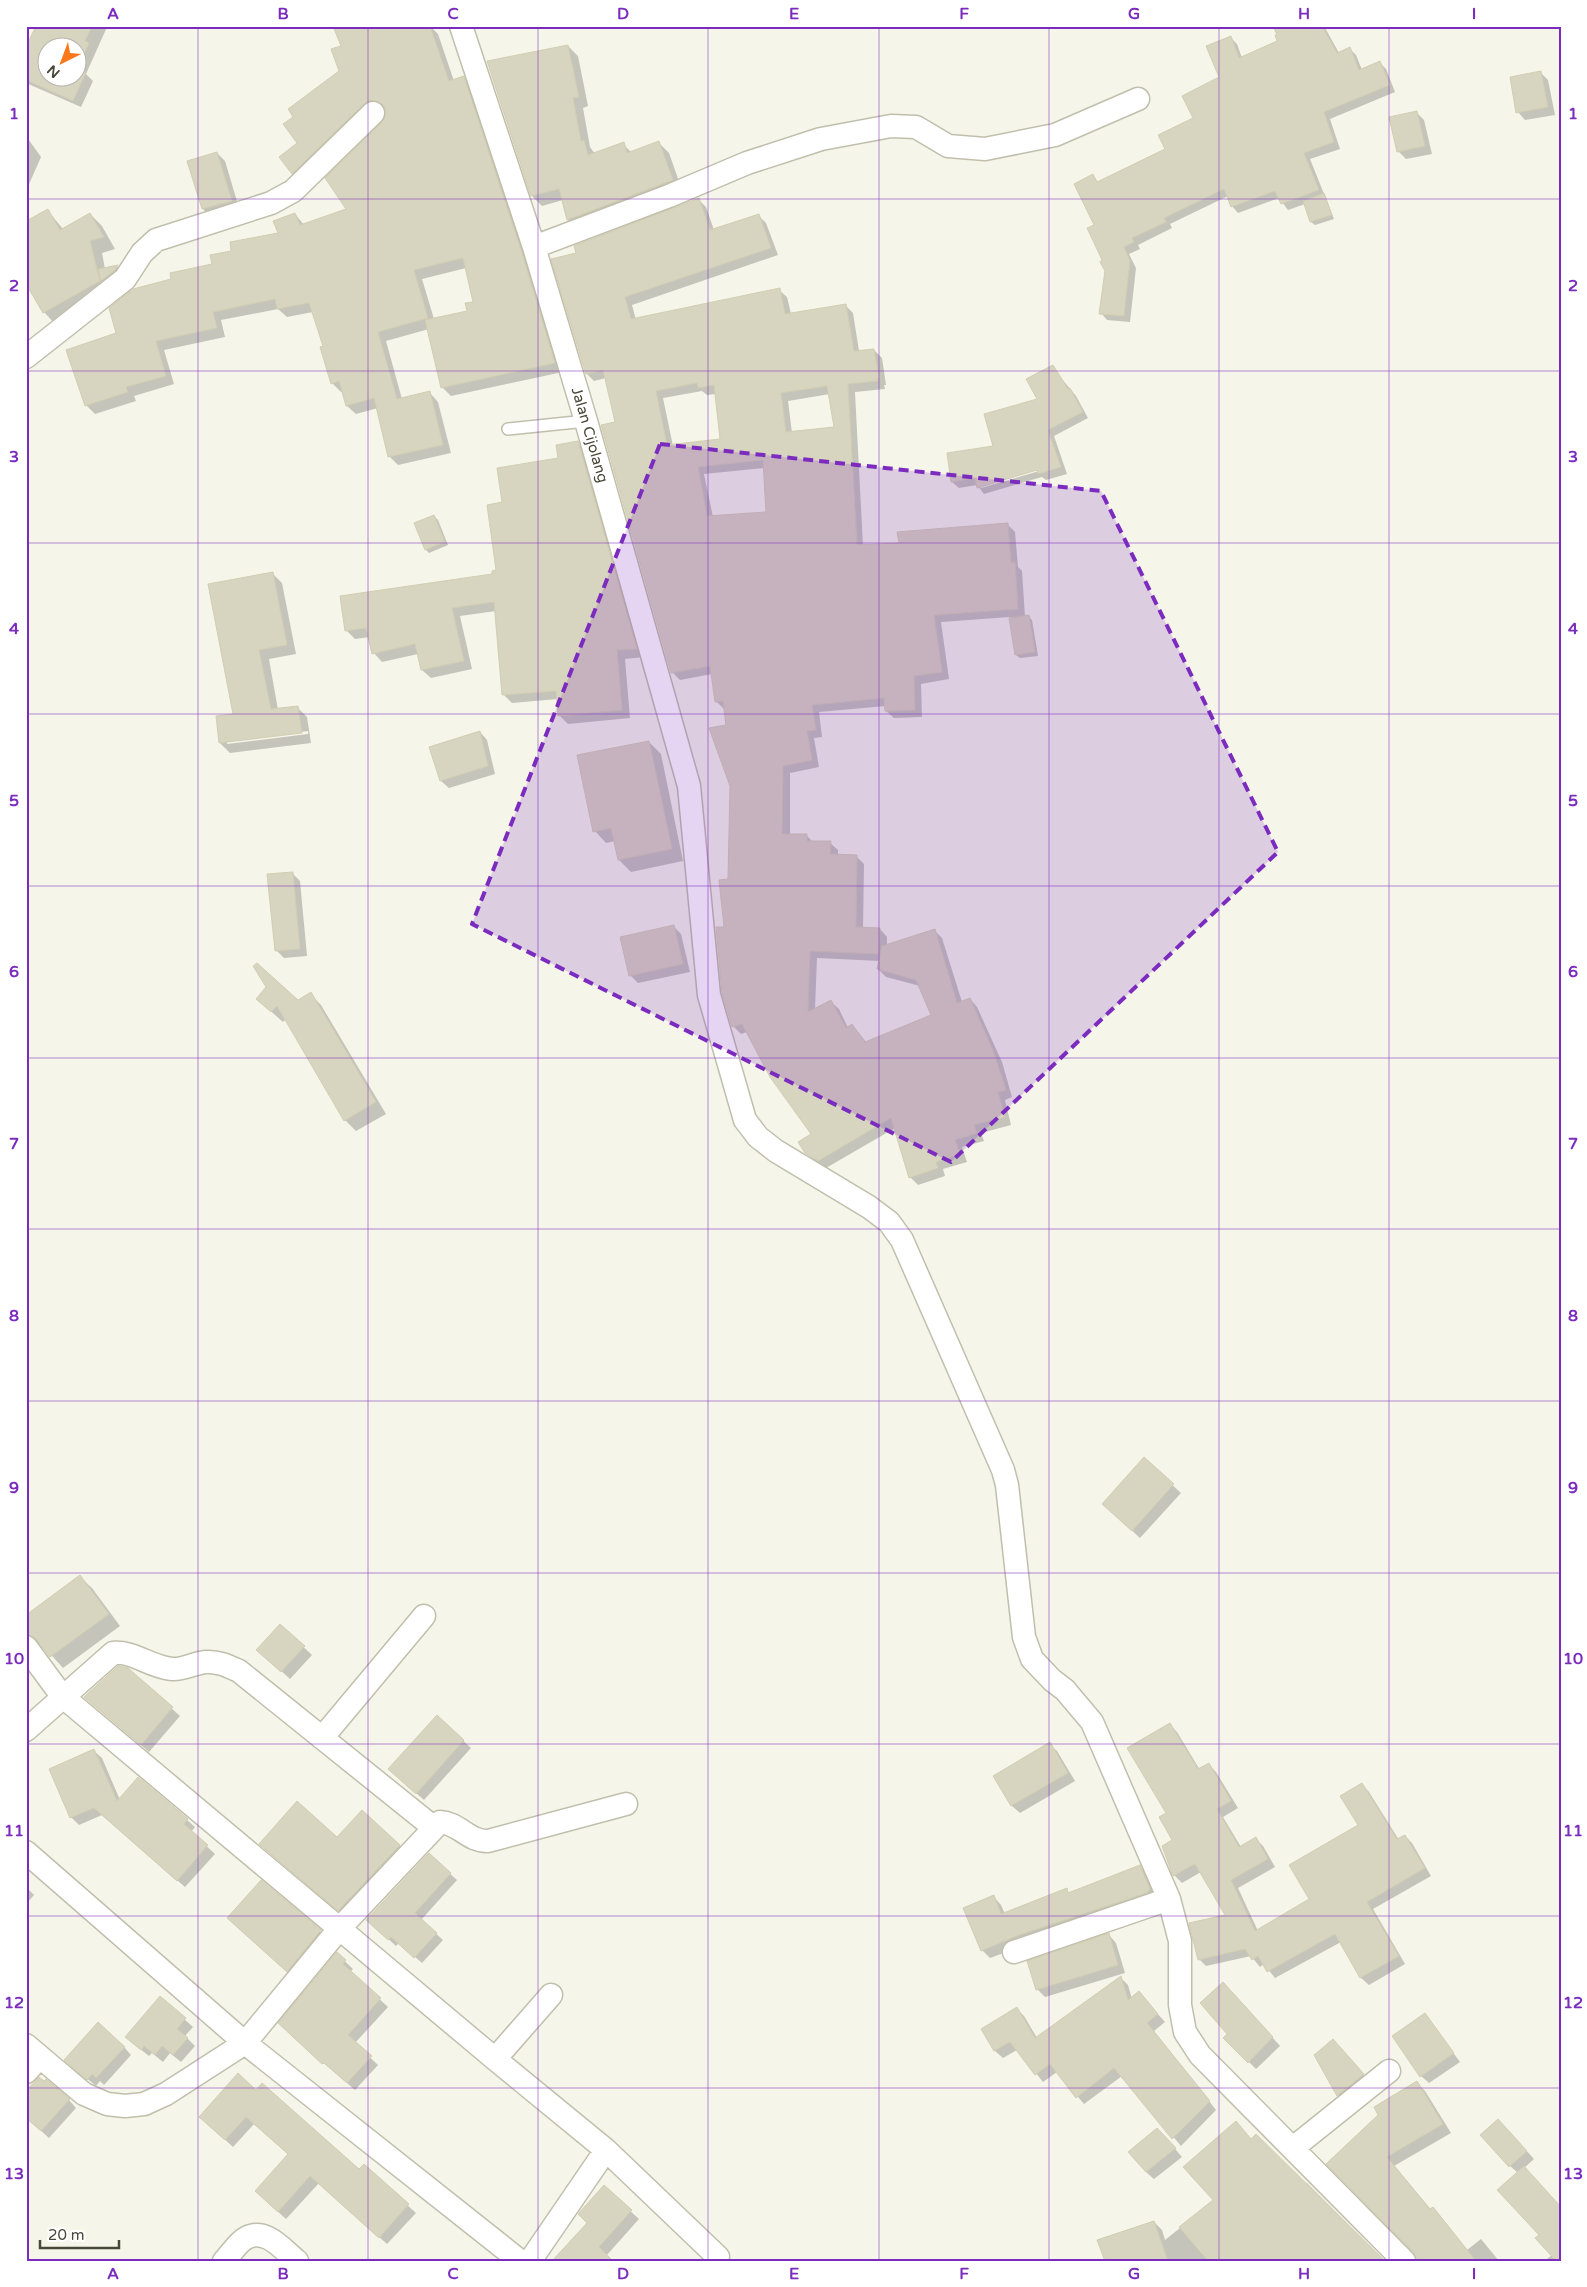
<svg xmlns="http://www.w3.org/2000/svg" width="1587" height="2287" font-family="'Varela Round',sans-serif">
<rect width="100%" height="100%" fill="#f5f5ea"/>
<path fill="#0003" fill-rule="evenodd" d="M 37,26 L 111,26 L 110,29 L 107,27 L 86,74 L 93,81 L 81,107 L 26,83 L 26,50 ZM 48,48 L 78,48 L 78,78 L 48,78 Z
M 430,26 L 438,34 L 454,81 L 463,77 L 472,86 L 563,372 L 451,396 L 442,387 L 429,329 L 386,341 L 402,399 L 430,393 L 438,402 L 451,453 L 398,465 L 390,457 L 378,408 L 356,414 L 347,406 L 343,391 L 341,392 L 332,383 L 325,347 L 313,312 L 287,317 L 278,309 L 221,320 L 225,337 L 164,350 L 174,384 L 134,396 L 136,401 L 95,414 L 86,405 L 118,334 L 173,280 L 214,265 L 233,252 L 279,233 L 295,214 L 304,225 L 348,210 L 383,123 L 387,109 L 380,109 L 301,182 L 293,173 L 299,143 ZM 466,268 L 474,303 L 468,312 L 434,319 L 422,279 Z
M 1275,26 L 1324,26 L 1339,53 L 1350,49 L 1356,55 L 1362,70 L 1380,63 L 1386,69 L 1395,92 L 1330,119 L 1340,149 L 1310,159 L 1334,219 L 1315,225 L 1311,222 L 1305,204 L 1288,210 L 1279,198 L 1238,213 L 1232,206 L 1228,196 L 1170,224 L 1172,228 L 1138,245 L 1140,249 L 1129,254 L 1136,268 L 1130,322 L 1107,320 L 1101,313 L 1106,271 L 1096,225 L 1092,176 L 1099,183 L 1167,150 L 1195,118 L 1221,77 L 1230,37 L 1237,44 L 1242,58 L 1278,42 L 1279,35 Z
M 568,46 L 578,56 L 588,106 L 583,108 L 590,147 L 595,154 L 623,144 L 632,153 L 659,143 L 669,153 L 682,190 L 578,230 L 568,220 L 563,200 L 542,206 L 532,196 Z
M 1540,72 L 1548,80 L 1555,115 L 1525,120 L 1518,112 Z
M 1416,112 L 1424,120 L 1432,154 L 1406,159 L 1398,151 Z
M 26,136 L 41,157 L 26,191 Z
M 217,153 L 225,161 L 239,208 L 210,217 L 203,209 Z
M 698,199 L 706,207 L 714,230 L 758,215 L 766,223 L 778,255 L 632,305 L 636,320 L 779,290 L 787,297 L 791,314 L 845,305 L 853,313 L 859,351 L 874,350 L 882,358 L 886,385 L 884,385 L 885,389 L 855,392 L 863,546 L 900,545 L 1007,524 L 1015,532 L 1018,567 L 1022,571 L 1025,617 L 1028,616 L 1032,620 L 1038,656 L 1020,658 L 1016,655 L 1010,617 L 941,622 L 949,679 L 921,684 L 922,717 L 894,718 L 886,711 L 886,706 L 819,712 L 822,737 L 814,738 L 819,767 L 790,773 L 790,835 L 806,835 L 813,842 L 830,843 L 838,850 L 838,856 L 856,856 L 864,864 L 863,929 L 880,929 L 887,937 L 887,946 L 935,931 L 942,938 L 962,1002 L 970,999 L 977,1007 L 1002,1062 L 1012,1097 L 1005,1100 L 1011,1125 L 981,1133 L 984,1141 L 962,1147 L 967,1162 L 943,1169 L 945,1176 L 918,1185 L 910,1177 L 895,1128 L 826,1168 L 814,1160 L 806,1152 L 813,1134 L 747,1032 L 741,1034 L 733,1026 L 725,929 L 730,880 L 732,786 L 727,726 L 724,709 L 716,701 L 712,674 L 680,680 L 672,672 L 606,378 L 594,381 L 587,374 L 577,254 ZM 702,391 L 707,395 L 716,394 L 722,440 L 673,446 L 663,398 ZM 830,394 L 835,428 L 792,433 L 788,401 ZM 765,468 L 767,513 L 713,517 L 704,474 ZM 817,958 L 880,961 L 878,969 L 886,977 L 920,986 L 932,1015 L 867,1043 L 852,1025 L 848,1028 L 839,1009 L 831,1002 L 815,1009 Z
M 48,211 L 63,229 L 90,214 L 102,226 L 115,249 L 102,253 L 105,269 L 118,267 L 129,278 L 55,324 L 44,312 Z
M 1052,367 L 1076,396 L 1088,418 L 1054,436 L 1067,474 L 1046,480 L 1042,477 L 984,494 L 977,485 L 959,488 L 952,482 L 995,447 L 1039,399 ZM 1043,468 L 1043,470 L 981,488 L 981,485 Z
M 578,443 L 586,451 L 644,657 L 625,659 L 630,718 L 568,724 L 559,715 L 558,699 L 512,703 L 503,694 L 496,611 L 460,616 L 472,669 L 431,678 L 422,670 L 418,654 L 382,662 L 374,653 L 370,637 L 355,639 L 346,630 L 494,575 L 498,571 L 504,503 Z
M 434,516 L 438,520 L 448,545 L 429,553 L 426,550 Z
M 272,573 L 282,583 L 296,654 L 269,659 L 278,710 L 297,707 L 307,717 L 311,743 L 230,753 L 220,743 L 234,715 ZM 308,731 L 308,734 L 227,744 L 227,741 Z
M 480,732 L 487,740 L 495,774 L 449,788 L 441,781 L 430,747 Z
M 649,742 L 661,754 L 683,861 L 631,872 L 619,860 L 615,841 L 606,843 L 595,831 Z
M 292,873 L 300,881 L 307,956 L 284,958 L 276,950 Z
M 673,926 L 681,934 L 690,972 L 638,983 L 631,976 L 622,938 Z
M 310,994 L 321,1005 L 386,1114 L 356,1131 L 345,1120 L 286,1019 L 283,1022 L 257,999 L 298,1001 Z
M 1144,1459 L 1181,1493 L 1140,1538 L 1111,1511 Z
M 80,1577 L 92,1588 L 120,1626 L 63,1668 L 45,1648 L 26,1632 Z
M 280,1625 L 312,1655 L 290,1679 L 266,1657 Z
M 128,1669 L 180,1716 L 149,1752 L 85,1697 Z
M 437,1716 L 471,1748 L 424,1800 L 397,1776 Z
M 1170,1725 L 1177,1732 L 1200,1770 L 1209,1765 L 1216,1772 L 1238,1808 L 1223,1817 L 1241,1847 L 1256,1839 L 1263,1846 L 1275,1867 L 1238,1888 L 1258,1931 L 1311,1900 L 1359,1826 L 1362,1784 L 1369,1792 L 1399,1840 L 1405,1836 L 1412,1843 L 1431,1876 L 1373,1909 L 1405,1964 L 1369,1985 L 1361,1978 L 1341,1942 L 1275,1978 L 1264,1964 L 1260,1967 L 1251,1956 L 1206,1966 L 1199,1959 L 1227,1916 L 1201,1872 L 1182,1883 L 1174,1875 L 1164,1846 L 1174,1840 L 1168,1813 Z
M 1049,1744 L 1057,1751 L 1075,1781 L 1020,1813 L 1012,1806 L 994,1776 Z
M 94,1751 L 102,1758 L 120,1800 L 187,1820 L 195,1827 L 191,1832 L 215,1854 L 185,1887 L 102,1815 L 79,1825 L 71,1817 Z
M 362,1812 L 407,1853 L 347,1917 L 268,1851 L 338,1839 Z
M 429,1855 L 457,1880 L 421,1920 L 443,1940 L 422,1963 L 399,1943 L 396,1946 L 374,1926 Z
M 1139,1866 L 1147,1874 L 1157,1897 L 990,1958 L 982,1950 L 994,1897 L 1001,1905 L 1005,1914 L 1066,1890 L 1070,1894 Z
M 261,1882 L 328,1939 L 295,1978 L 236,1926 Z
M 26,1887 L 34,1895 L 26,1904 Z
M 1109,1935 L 1116,1943 L 1125,1973 L 1045,1997 L 1037,1989 Z
M 337,1954 L 353,1969 L 350,1972 L 388,2007 L 355,2043 L 378,2065 L 355,2090 L 288,2031 Z
M 1121,1978 L 1128,1985 L 1132,1999 L 1139,1993 L 1165,2022 L 1154,2031 L 1216,2110 L 1181,2146 L 1122,2076 L 1084,2104 L 1057,2072 L 1043,2082 L 1017,2050 L 1003,2058 L 995,2051 L 982,2029 L 1016,2008 L 1024,2016 L 1037,2038 Z
M 1231,1991 L 1280,2046 L 1256,2069 L 1225,2038 L 1229,2034 Z
M 161,1998 L 193,2027 L 185,2036 L 195,2046 L 181,2062 L 170,2053 L 163,2062 L 152,2053 L 149,2056 L 135,2045 Z
M 1425,2015 L 1460,2062 L 1429,2083 L 1421,2076 Z
M 124,2047 L 131,2055 L 104,2085 L 100,2081 L 96,2086 L 73,2067 Z
M 1341,2048 L 1370,2083 L 1346,2102 L 1338,2095 Z
M 1417,2083 L 1425,2091 L 1451,2133 L 1394,2166 L 1431,2210 L 1433,2209 L 1441,2217 L 1467,2250 L 1481,2239 L 1499,2261 L 1418,2261 L 1415,2251 L 1328,2164 Z
M 256,2092 L 359,2171 L 364,2166 L 416,2213 L 387,2244 L 319,2183 L 286,2219 L 264,2199 L 289,2155 L 254,2124 L 233,2147 L 208,2124 Z
M 69,2100 L 76,2108 L 49,2138 L 26,2117 Z
M 1506,2128 L 1534,2159 L 1524,2168 L 1561,2261 L 1547,2259 L 1552,2255 L 1541,2235 L 1518,2173 L 1510,2166 Z
M 1165,2137 L 1182,2157 L 1154,2179 L 1146,2172 Z
M 1252,2140 L 1305,2185 L 1307,2183 L 1384,2261 L 1106,2261 L 1154,2222 L 1162,2230 L 1165,2240 L 1215,2200 Z
M 604,2187 L 639,2219 L 606,2256 L 560,2261 L 588,2223 Z"/>
<path fill="#d7d4bf" stroke="#d2ceb2" fill-rule="evenodd" d="M 36,26 L 92,26 L 85,41 L 89,43 L 78,68 L 86,72 L 73,101 L 26,80 L 26,47 ZM 48,48 L 78,48 L 78,78 L 48,78 Z
M 333,26 L 430,26 L 449,81 L 464,76 L 522,253 L 555,363 L 441,388 L 425,320 L 467,311 L 465,303 L 473,302 L 463,258 L 414,270 L 428,318 L 378,332 L 397,399 L 430,391 L 443,445 L 388,457 L 374,398 L 346,406 L 339,381 L 331,384 L 320,347 L 323,346 L 309,303 L 277,309 L 275,299 L 213,312 L 217,328 L 156,341 L 166,376 L 126,387 L 128,392 L 85,406 L 66,350 L 116,333 L 109,308 L 133,289 L 171,279 L 170,273 L 212,264 L 210,255 L 231,251 L 230,242 L 278,233 L 273,221 L 295,213 L 300,225 L 346,209 L 325,178 L 382,122 L 386,110 L 382,104 L 370,100 L 364,104 L 292,174 L 279,157 L 297,143 L 283,124 L 293,117 L 288,109 L 339,71 L 331,49 L 341,46 Z
M 1273,26 L 1322,26 L 1337,53 L 1350,47 L 1359,70 L 1380,61 L 1390,85 L 1324,112 L 1334,142 L 1304,153 L 1319,190 L 1281,204 L 1275,191 L 1231,207 L 1224,189 L 1164,218 L 1166,222 L 1132,238 L 1134,242 L 1124,247 L 1130,261 L 1124,316 L 1099,314 L 1105,271 L 1100,262 L 1102,260 L 1087,228 L 1094,225 L 1074,184 L 1093,174 L 1097,182 L 1165,149 L 1158,135 L 1193,118 L 1182,96 L 1219,77 L 1206,46 L 1231,36 L 1239,58 L 1277,41 L 1275,35 L 1277,35 Z
M 568,45 L 579,97 L 573,98 L 581,141 L 584,140 L 588,155 L 624,142 L 627,153 L 659,141 L 673,180 L 567,220 L 559,189 L 531,196 L 487,61 Z
M 1541,71 L 1548,107 L 1516,113 L 1510,77 Z
M 1417,111 L 1425,146 L 1397,152 L 1389,117 Z
M 217,152 L 232,201 L 202,209 L 187,161 Z
M 1324,193 L 1332,215 L 1310,222 L 1303,201 Z
M 699,198 L 710,230 L 759,214 L 771,248 L 625,297 L 631,319 L 780,288 L 785,314 L 846,304 L 854,351 L 874,349 L 879,378 L 877,378 L 878,381 L 848,384 L 857,545 L 899,543 L 897,532 L 1008,523 L 1011,563 L 1015,562 L 1018,609 L 934,615 L 942,672 L 914,676 L 915,710 L 885,711 L 884,698 L 812,705 L 816,730 L 807,731 L 812,760 L 783,766 L 782,834 L 807,834 L 807,841 L 831,841 L 830,854 L 857,855 L 856,927 L 880,928 L 879,954 L 810,951 L 808,1012 L 831,1000 L 846,1028 L 852,1024 L 865,1042 L 931,1015 L 916,980 L 877,969 L 882,946 L 935,929 L 957,1003 L 970,998 L 994,1053 L 1006,1090 L 998,1092 L 1005,1117 L 974,1125 L 977,1133 L 955,1140 L 960,1154 L 936,1162 L 938,1168 L 909,1178 L 891,1118 L 818,1161 L 805,1153 L 798,1142 L 811,1134 L 770,1077 L 742,1024 L 732,1027 L 722,993 L 716,927 L 724,927 L 719,880 L 728,879 L 730,786 L 709,728 L 726,725 L 723,701 L 715,702 L 710,666 L 671,673 L 601,425 L 615,422 L 603,370 L 586,374 L 551,259 L 576,253 L 574,246 ZM 697,383 L 698,388 L 714,385 L 720,439 L 667,445 L 656,391 ZM 827,386 L 834,427 L 786,432 L 781,393 ZM 763,460 L 766,512 L 707,516 L 698,467 Z
M 48,209 L 60,230 L 90,213 L 104,237 L 90,241 L 100,281 L 43,313 L 26,284 L 26,221 Z
M 118,265 L 115,270 L 101,281 L 98,269 Z
M 1053,365 L 1068,389 L 1070,388 L 1083,412 L 1048,430 L 1061,467 L 1038,474 L 1037,470 L 977,488 L 975,478 L 951,482 L 947,453 L 993,446 L 984,414 L 1037,399 L 1026,379 Z
M 578,441 L 637,649 L 617,650 L 622,710 L 558,716 L 556,691 L 502,695 L 494,602 L 452,608 L 464,661 L 421,670 L 415,644 L 372,654 L 366,628 L 345,631 L 340,596 L 492,574 L 492,571 L 496,570 L 487,505 L 502,502 L 497,468 L 558,458 L 556,445 Z
M 434,515 L 445,542 L 425,550 L 414,523 Z
M 273,572 L 287,645 L 259,650 L 271,709 L 298,706 L 302,733 L 219,743 L 216,716 L 233,714 L 208,584 Z
M 1029,615 L 1035,652 L 1015,655 L 1009,618 Z
M 480,731 L 488,766 L 440,781 L 429,747 Z
M 649,741 L 672,849 L 618,860 L 611,828 L 593,832 L 577,755 Z
M 293,872 L 300,949 L 275,951 L 267,874 Z
M 674,925 L 683,964 L 629,976 L 620,937 Z
M 257,963 L 298,1000 L 311,992 L 376,1102 L 344,1121 L 277,1006 L 271,1012 L 256,999 L 266,987 L 253,966 Z
M 1144,1457 L 1174,1484 L 1132,1531 L 1102,1504 Z
M 80,1575 L 109,1614 L 50,1657 L 36,1639 L 26,1634 L 26,1615 Z
M 280,1624 L 305,1646 L 281,1672 L 256,1650 Z
M 118,1666 L 128,1668 L 173,1707 L 141,1745 L 84,1697 Z
M 437,1715 L 464,1740 L 416,1794 L 388,1769 Z
M 1170,1723 L 1198,1769 L 1209,1763 L 1231,1801 L 1217,1809 L 1239,1847 L 1256,1837 L 1268,1859 L 1231,1880 L 1255,1931 L 1309,1899 L 1289,1865 L 1358,1825 L 1340,1796 L 1362,1783 L 1397,1839 L 1405,1835 L 1425,1868 L 1367,1902 L 1399,1956 L 1360,1978 L 1335,1934 L 1267,1972 L 1258,1956 L 1252,1960 L 1245,1949 L 1198,1960 L 1189,1923 L 1225,1915 L 1195,1864 L 1173,1876 L 1162,1846 L 1172,1840 L 1159,1817 L 1166,1813 L 1127,1748 Z
M 1050,1742 L 1068,1773 L 1011,1806 L 993,1776 Z
M 94,1749 L 117,1801 L 138,1777 L 188,1819 L 184,1824 L 208,1845 L 177,1881 L 94,1808 L 70,1818 L 49,1769 Z
M 297,1801 L 337,1837 L 362,1810 L 400,1845 L 338,1911 L 259,1844 Z
M 429,1853 L 451,1873 L 415,1913 L 437,1933 L 414,1958 L 391,1937 L 388,1940 L 366,1920 Z
M 1140,1865 L 1150,1889 L 1147,1893 L 1019,1935 L 981,1951 L 963,1908 L 994,1895 L 1001,1914 L 1067,1888 L 1068,1893 Z
M 261,1880 L 321,1930 L 287,1972 L 227,1918 Z
M 1109,1933 L 1118,1965 L 1036,1990 L 1027,1961 Z
M 337,1952 L 346,1960 L 343,1964 L 381,1998 L 348,2035 L 372,2056 L 347,2083 L 324,2063 L 322,2064 L 278,2023 Z
M 1121,1976 L 1128,2000 L 1139,1991 L 1158,2014 L 1147,2023 L 1210,2101 L 1172,2139 L 1114,2068 L 1076,2098 L 1050,2064 L 1035,2075 L 1010,2042 L 994,2051 L 981,2029 L 1017,2007 L 1035,2038 Z
M 1223,1982 L 1273,2037 L 1248,2063 L 1223,2038 L 1227,2034 L 1200,2003 Z
M 160,1996 L 186,2018 L 177,2029 L 188,2038 L 173,2055 L 162,2046 L 155,2055 L 144,2046 L 141,2050 L 125,2037 Z
M 1425,2013 L 1454,2053 L 1420,2077 L 1392,2036 Z
M 98,2022 L 125,2047 L 96,2078 L 92,2074 L 87,2080 L 64,2060 Z
M 1333,2039 L 1364,2074 L 1337,2096 L 1314,2055 Z
M 238,2073 L 256,2090 L 262,2083 L 359,2169 L 364,2164 L 409,2204 L 379,2238 L 310,2176 L 278,2212 L 255,2191 L 288,2154 L 246,2117 L 225,2140 L 199,2117 Z
M 39,2077 L 44,2081 L 46,2079 L 70,2099 L 41,2131 L 26,2118 L 26,2091 Z
M 1417,2081 L 1443,2124 L 1387,2157 L 1430,2209 L 1433,2207 L 1476,2261 L 1417,2261 L 1413,2252 L 1326,2164 L 1378,2115 L 1374,2107 Z
M 1498,2119 L 1527,2151 L 1509,2167 L 1480,2135 Z
M 1236,2121 L 1251,2139 L 1256,2134 L 1385,2261 L 1208,2261 L 1179,2227 L 1213,2200 L 1183,2167 Z
M 1157,2128 L 1176,2148 L 1146,2172 L 1128,2152 Z
M 1524,2166 L 1561,2207 L 1561,2261 L 1556,2261 L 1535,2238 L 1539,2235 L 1497,2190 Z
M 604,2185 L 632,2210 L 599,2247 L 613,2261 L 552,2261 L 587,2223 L 578,2214 Z
M 1154,2221 L 1168,2261 L 1105,2261 L 1097,2240 Z"/>
<g fill="none" stroke-linecap="round" stroke-linejoin="round">
<defs>
<path id="service" d="M 508,429 L 586,421"/>
<path id="minor" d="M 461,26 L 534,247 L 586,421 L 689,786 L 709,995 L 745,1120 L 758,1137 L 776,1151 L 869,1207 L 889,1222 L 902,1240 L 1003,1470 L 1007,1485 L 1024,1637 L 1032,1659 L 1052,1680 L 1065,1690 L 1092,1722 L 1169,1899 L 1180,1941 L 1180,2005 L 1185,2032 L 1200,2055 L 1404,2261
M 534,247 L 669,196 L 747,163 L 821,139 L 891,126 L 916,127 L 948,146 L 985,149 L 1055,135 L 1138,99
M 26,357 L 125,279 L 142,253 L 156,240 L 271,203 L 293,191 L 373,113
M 26,1647 L 62,1696 L 495,2059 L 606,2150 L 718,2257
M 26,1730 L 113,1653 C 134,1651 150,1667 172,1669 C 183,1670 194,1663 206,1662 C 218,1661 228,1666 239,1671 L 433,1827
M 322,1738 L 424,1616
M 26,1852 L 245,2043 L 520,2261
M 1014,1952 L 1169,1899
M 26,2045 L 84,2094 L 107,2104 L 125,2106 L 144,2104 L 166,2094 L 245,2043 L 339,1929 L 440,1822 C 459,1823 469,1842 488,1841 L 626,1804
M 495,2059 L 551,1995
M 26,2072 L 40,2057
M 1293,2148 L 1389,2071
M 224,2261 C 231,2254 238,2242 246,2238 C 266,2227 283,2250 297,2261
M 530,2261 L 606,2150"/>
</defs>
<use href="#service" stroke="#c1bfac" stroke-width="14"/>
<use href="#minor" stroke="#c1bfac" stroke-width="25"/>
<use href="#service" stroke="#fff" stroke-width="11"/>
<use href="#minor" stroke="#fff" stroke-width="22"/>
</g>
<path fill="#7b2cbf" fill-opacity="0.2" stroke="#7b2cbf" stroke-width="4" stroke-dasharray="10 6" stroke-linejoin="round" d="M 660,444 L 1101,491 L 1278,852 L 951,1162 L 472,924 Z"/>
<path fill="none" stroke="#7b2cbf" stroke-width="1" stroke-opacity="0.55" d="M 198,26 L 198,2261M 368,26 L 368,2261M 538,26 L 538,2261M 708,26 L 708,2261M 879,26 L 879,2261M 1049,26 L 1049,2261M 1219,26 L 1219,2261M 1389,26 L 1389,2261M 26,199 L 1561,199M 26,371 L 1561,371M 26,543 L 1561,543M 26,714 L 1561,714M 26,886 L 1561,886M 26,1058 L 1561,1058M 26,1229 L 1561,1229M 26,1401 L 1561,1401M 26,1573 L 1561,1573M 26,1744 L 1561,1744M 26,1916 L 1561,1916M 26,2088 L 1561,2088"/>
<g text-anchor="middle" stroke-width="4.5" stroke-linejoin="round" paint-order="stroke">
<g font-size="15" fill="#494738" stroke="#fff">
<text transform="translate(590 435) rotate(74)" y="5">Jalan Cijolang</text>
</g>
</g>
<rect width="1587" height="2287" fill="none" stroke="#ffffff" stroke-width="55"/>
<g transform="translate(62 62) rotate(222)"><circle r="24" fill="#ffffff" stroke="#b6b5af"/>
<path d="M0-4L9 19L0 12L-9 19Z" fill="#fb781b"/>
<text y="-8" font-size="14" font-weight="bold" text-anchor="middle" fill="#494738">N</text>
</g>
<path d="M40 2240v8h79v-8" fill="none" stroke="#494738" stroke-width="2.5"/>
<text x="48" y="2240" font-size="15" fill="#494738" stroke="#ffffff" stroke-width="4" paint-order="stroke">20 m</text>
<rect x="28" y="28" width="1532" height="2232" fill="none" stroke="#7b2cbf" stroke-width="2"/>
<g font-size="16" text-anchor="middle" font-weight="bold" fill="#7b2cbf">
<text x="113" y="19">A</text>
<text x="283" y="19">B</text>
<text x="453" y="19">C</text>
<text x="623" y="19">D</text>
<text x="794" y="19">E</text>
<text x="964" y="19">F</text>
<text x="1134" y="19">G</text>
<text x="1304" y="19">H</text>
<text x="1474" y="19">I</text>
<text x="14" y="119">1</text>
<text x="1573" y="119">1</text>
<text x="14" y="291">2</text>
<text x="1573" y="291">2</text>
<text x="14" y="462">3</text>
<text x="1573" y="462">3</text>
<text x="14" y="634">4</text>
<text x="1573" y="634">4</text>
<text x="14" y="806">5</text>
<text x="1573" y="806">5</text>
<text x="14" y="977">6</text>
<text x="1573" y="977">6</text>
<text x="14" y="1149">7</text>
<text x="1573" y="1149">7</text>
<text x="14" y="1321">8</text>
<text x="1573" y="1321">8</text>
<text x="14" y="1493">9</text>
<text x="1573" y="1493">9</text>
<text x="14" y="1664">10</text>
<text x="1573" y="1664">10</text>
<text x="14" y="1836">11</text>
<text x="1573" y="1836">11</text>
<text x="14" y="2008">12</text>
<text x="1573" y="2008">12</text>
<text x="14" y="2179">13</text>
<text x="1573" y="2179">13</text>
<text x="113" y="2279">A</text>
<text x="283" y="2279">B</text>
<text x="453" y="2279">C</text>
<text x="623" y="2279">D</text>
<text x="794" y="2279">E</text>
<text x="964" y="2279">F</text>
<text x="1134" y="2279">G</text>
<text x="1304" y="2279">H</text>
<text x="1474" y="2279">I</text>
</g>
</svg>
